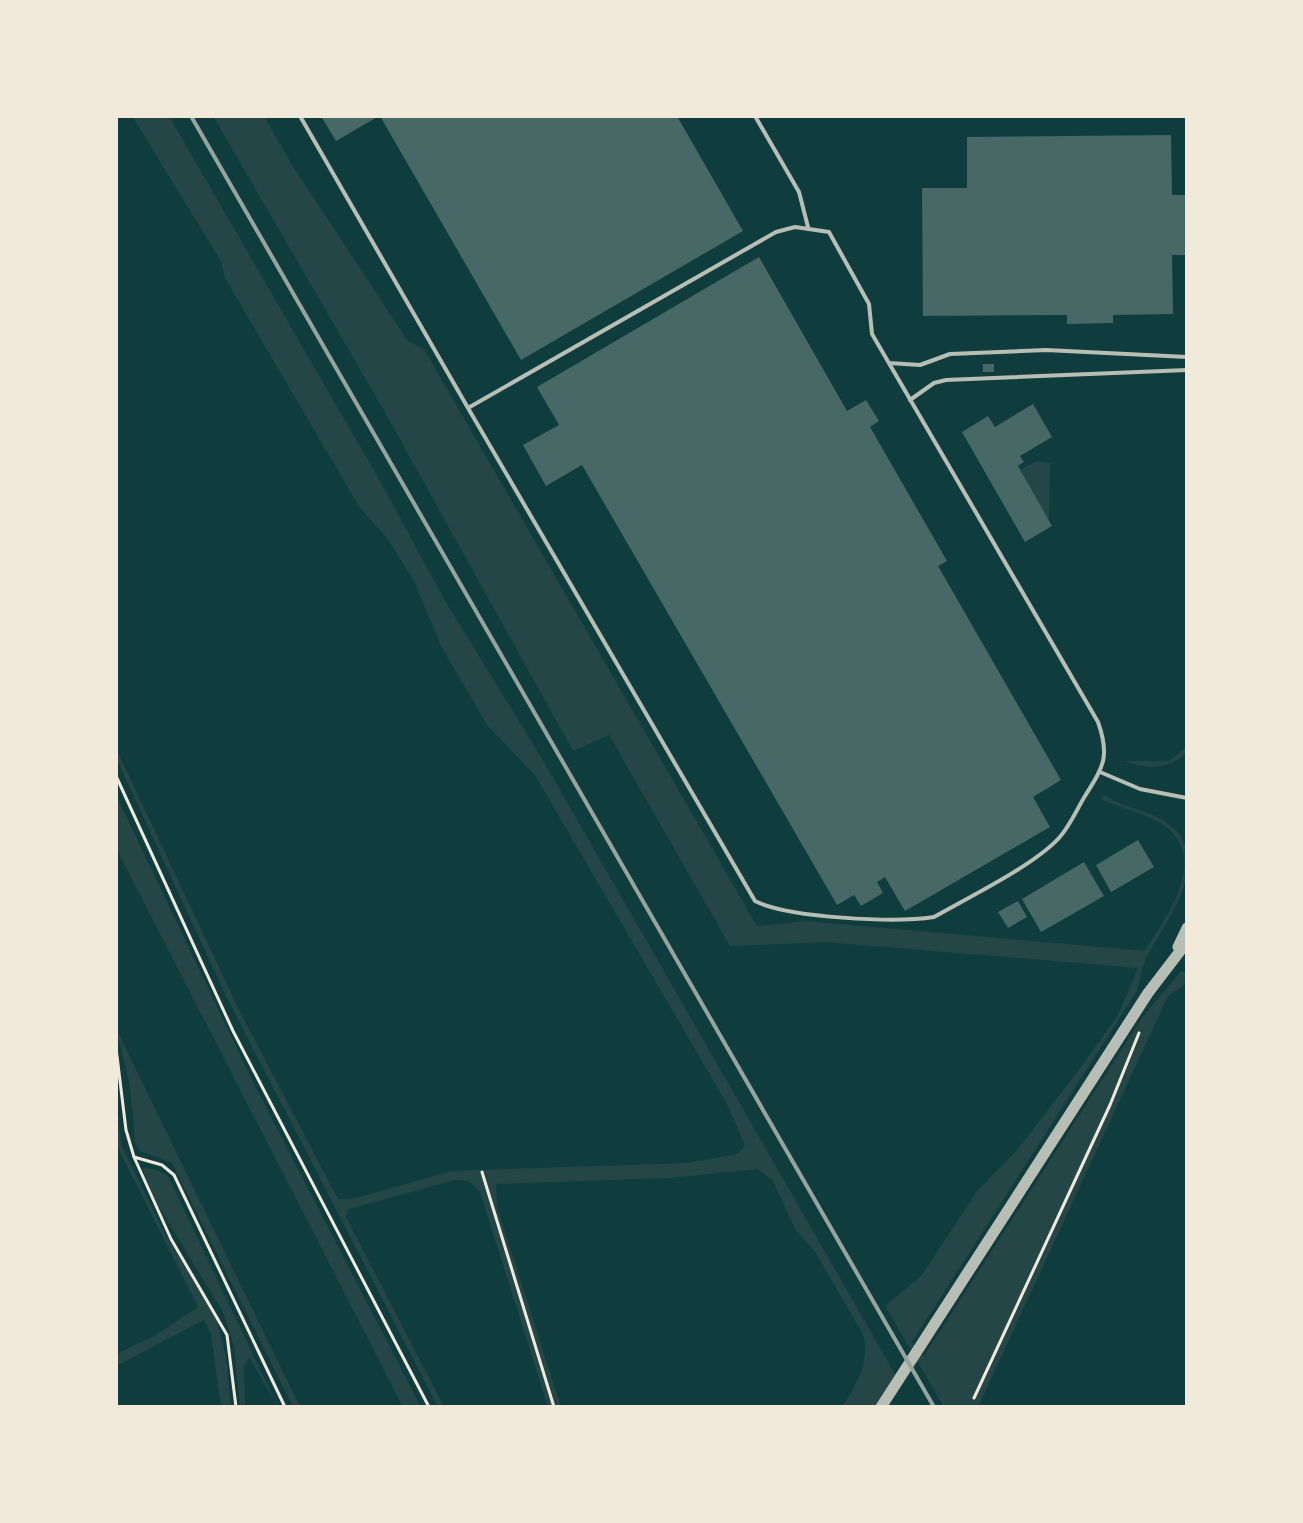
<svg xmlns="http://www.w3.org/2000/svg" width="1303" height="1523" font-family="'Titillium Web',sans-serif">
<rect width="100%" height="100%" fill="#0f3d3e"/>
<path fill="#244646" d="M 132,116 L 169,116 L 383,486 L 444,599 L 544,762 L 895,1374 L 874,1407 L 842,1407 C 857,1384 869,1364 864,1336 L 815,1252 L 795,1229 L 773,1181 L 758,1169 L 669,1178 L 496,1184 L 497,1207 L 561,1407 L 548,1407 L 480,1192 L 469,1181 L 455,1180 L 349,1209 L 346,1217 L 444,1407 L 438,1407 L 226,996 L 116,758 L 116,748 L 240,1012 L 338,1199 L 352,1199 L 452,1171 L 686,1163 L 738,1154 L 745,1145 L 727,1104 L 535,775 L 487,725 L 441,646 L 414,581 L 387,538 L 360,508 L 225,278 L 221,261 Z
M 213,116 L 264,116 L 292,165 L 408,341 L 424,349 L 757,926 L 806,921 L 1145,951 C 1165,918 1210,861 1165,826 C 1150,815 1120,808 1101,799 L 1104,795 C 1122,807 1143,809 1161,819 C 1224,855 1162,923 1145,961 C 1141,971 1140,980 1137,991 L 912,1342 L 924,1356 L 1144,1015 L 1181,971 L 1187,972 L 1187,983 L 1168,996 L 978,1407 L 944,1407 L 885,1306 L 922,1275 L 977,1191 L 1017,1150 L 1078,1071 L 1118,1015 L 1138,968 L 826,942 L 730,946 L 609,735 L 573,751 L 386,414 Z
M 1036,461 L 1050,463 L 1049,521 L 1020,470 Z
M 1187,746 L 1185,754 C 1168,770 1145,769 1124,761 L 1170,761 Z
M 116,795 L 252,1080 L 421,1407 L 403,1407 L 116,848 Z
M 116,1028 L 300,1407 L 293,1407 L 172,1163 L 140,1151 L 135,1142 L 130,1086 Z
M 116,1093 L 121,1144 L 162,1228 L 216,1318 L 226,1356 L 231,1407 L 221,1407 L 211,1334 L 204,1320 L 116,1366 L 116,1354 L 156,1335 L 198,1307 L 118,1148 Z
M 142,1168 L 154,1169 L 168,1176 L 278,1407 L 249,1357 L 244,1367 L 245,1407 L 240,1407 L 234,1347 L 224,1314 L 156,1202 Z"/>
<path fill="#486865" d="M 321,116 L 379,116 L 336,141 Z
M 380,116 L 677,116 L 743,231 L 521,360 Z
M 1171,135 L 1172,195 L 1187,195 L 1187,255 L 1172,255 L 1173,314 L 1113,315 L 1113,323 L 1067,324 L 1067,315 L 923,316 L 922,188 L 967,188 L 967,137 Z
M 759,257 L 847,411 L 866,400 L 879,421 L 870,427 L 947,561 L 938,566 L 1061,780 L 1033,797 L 1050,827 L 905,911 L 885,877 L 877,882 L 883,893 L 861,906 L 854,895 L 837,905 L 582,465 L 546,486 L 523,445 L 559,425 L 537,387 Z
M 983,364 L 994,364 L 994,372 L 983,372 Z
M 1033,404 L 1052,437 L 1020,456 L 1024,462 L 1018,466 L 1052,526 L 1025,542 L 962,432 L 988,416 L 995,427 Z
M 1138,840 L 1154,867 L 1111,892 L 1096,865 Z
M 1084,862 L 1104,896 L 1041,932 L 1022,899 Z
M 1018,901 L 1027,917 L 1008,928 L 998,912 Z"/>
<g fill="none" stroke-linecap="round" stroke-linejoin="round">
<path stroke="#f1e9da" stroke-width="3" d="M 116,776 L 233,1031 L 429,1407
M 116,1048 L 126,1130 L 134,1157 L 171,1239 L 227,1335 L 236,1407
M 134,1157 L 162,1165 L 174,1175 L 285,1407
M 482,1172 L 554,1407
M 974,1398 L 1110,1105 L 1139,1033"/>
<path stroke="#b8beb3" stroke-width="4" d="M 300,116 L 468,408
M 755,116 L 799,192 L 808,227
M 795,227 L 829,232 L 869,304 L 872,334 L 1098,722 C 1110,756 1104,766 1085,796 C 1077,809 1070,826 1059,838 C 1033,866 969,897 934,917 C 895,923 789,918 755,901 L 468,408 L 776,232 Z
M 889,363 L 920,365 L 950,354 L 1046,350 L 1187,357
M 910,400 L 934,383 L 946,380 L 1187,370
M 1100,772 L 1140,789 L 1187,798"/>
<path stroke="#b8beb3" stroke-width="11" d="M 1178,947 L 1187,928
M 881,1407 L 1148,993 L 1187,942"/>
<path stroke="#97a49c" stroke-width="4" d="M 191,116 L 934,1407"/>
</g>
<rect width="1303" height="1523" fill="none" stroke="#f1e9da" stroke-width="236"/>
</svg>
